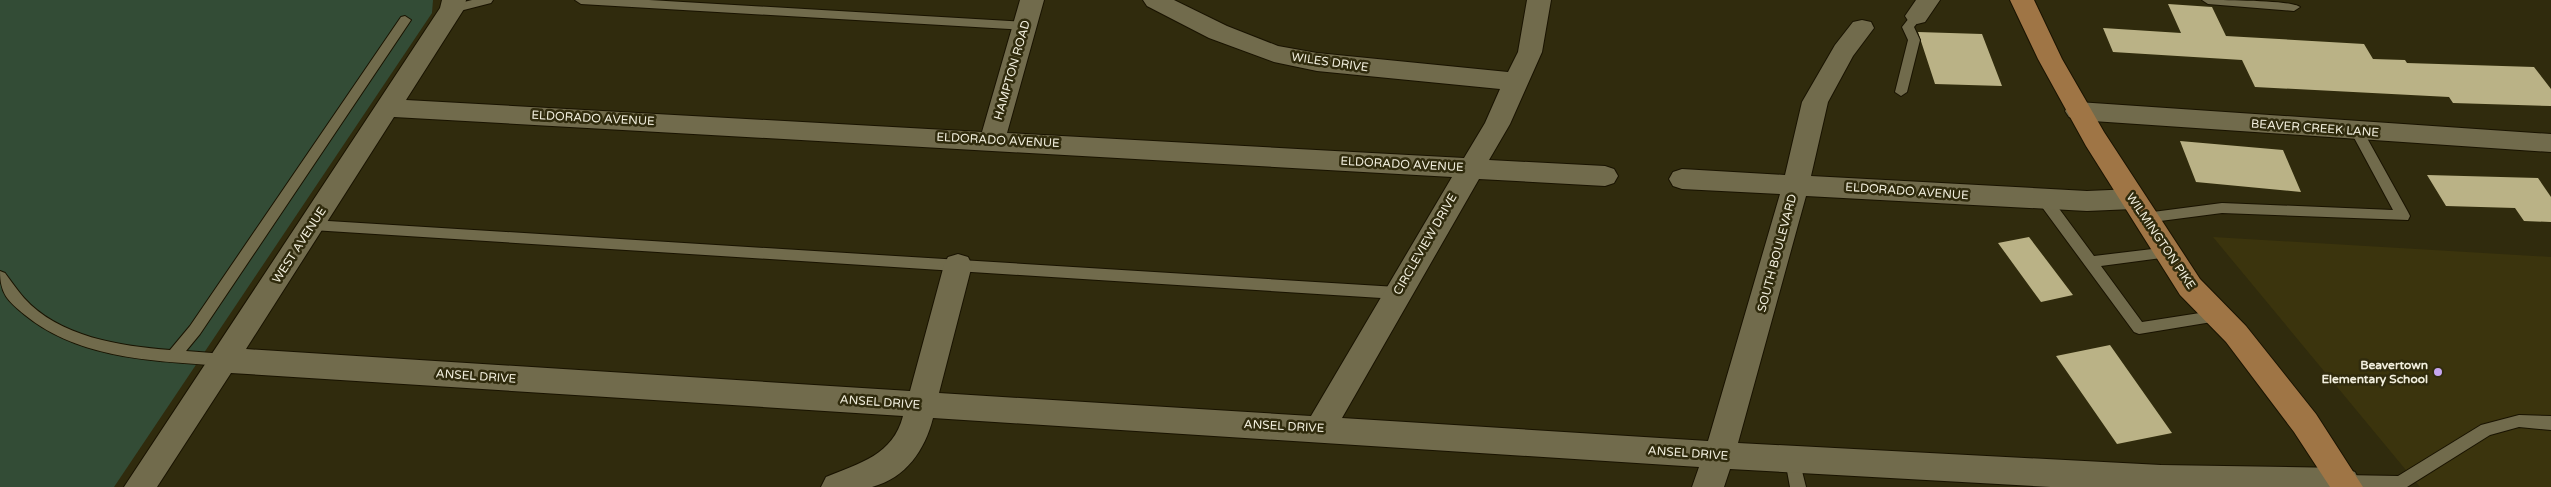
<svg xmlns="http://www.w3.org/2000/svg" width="2551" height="487" font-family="'Varela Round',sans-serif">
<rect width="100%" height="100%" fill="#302b0d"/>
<path fill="#3b340d" d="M 2213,237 L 2551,257 L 2551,487 L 2420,487 Z"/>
<path fill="#334c36" d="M 0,0 L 433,0 L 432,13 L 114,487 L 0,487 Z"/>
<path fill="#bab286" d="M 2168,4 L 2212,7 L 2226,36 L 2364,44 L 2373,59 L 2405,60 L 2407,63 L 2534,67 L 2551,89 L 2551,106 L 2453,103 L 2449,97 L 2255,87 L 2242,60 L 2113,52 L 2103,28 L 2181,33 Z
M 1918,32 L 1982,34 L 2002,86 L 1935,84 Z
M 2180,141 L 2283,150 L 2301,192 L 2196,182 Z
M 2427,175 L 2538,178 L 2551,197 L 2551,222 L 2524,221 L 2515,208 L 2446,206 Z
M 2029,237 L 2073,295 L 2041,302 L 1998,243 Z
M 2110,345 L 2172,433 L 2117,444 L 2056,356 Z"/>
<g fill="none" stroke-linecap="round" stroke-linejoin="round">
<defs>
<path id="lane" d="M 472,0 L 493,0 L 491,3 L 452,13 L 446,9 L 448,6 Z
M 575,0 L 649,0 L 1025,22 L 1031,26 L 1025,30 L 581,4 Z
M 2202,0 C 2218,0 2292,0 2300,7 L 2294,11 L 2208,4 Z
M 1917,12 L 1923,16 L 1914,27 L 1920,40 L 1907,92 L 1901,96 L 1895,92 L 1908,40 L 1902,27 L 1913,13 Z
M 405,16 L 411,20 L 409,23 L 200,334 L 186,351 L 225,354 L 230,356 L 232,360 L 230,364 L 225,366 C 157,361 80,360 25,315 C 8,301 0,294 0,271 L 5,273 C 11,281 17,290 24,298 C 59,337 120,346 170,350 L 190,326 L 401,17 Z
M 2357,127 L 2362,129 L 2408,212 L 2410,216 L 2408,220 L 2222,213 L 2145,223 L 2138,218 L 2145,213 L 2222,203 L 2393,210 L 2351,132 Z
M 2044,194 L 2049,195 L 2094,256 L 2169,247 L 2174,248 L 2176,252 L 2174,256 L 2169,257 L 2101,266 L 2142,322 L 2219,310 L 2224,312 L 2226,316 L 2224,320 L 2139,334 L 2134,332 L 2039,203 L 2037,199 Z
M 312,220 L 1397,287 L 1402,289 L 1404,293 L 1402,297 L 1397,299 L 312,230 L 305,225 Z
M 2519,415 L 2551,416 L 2551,430 L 2519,427 L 2490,435 L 2407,487 L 2339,487 L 2336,482 L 2338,477 L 2344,475 L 2398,476 L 2481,425 Z
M 1793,453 L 1798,455 L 1806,487 L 1790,487 L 1785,460 L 1788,455 Z"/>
<path id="street" d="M 442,0 L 466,0 L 464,9 L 406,100 L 982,132 L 1020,0 L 1044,0 L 1007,133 L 1464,158 L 1485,123 L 1500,89 L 1317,71 L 1274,62 L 1209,38 L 1147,6 L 1143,0 L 1174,0 L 1227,26 L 1278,46 L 1317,53 L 1508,72 L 1518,52 L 1527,0 L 1551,0 L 1542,52 L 1510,124 L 1489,160 L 1605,166 L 1614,169 L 1618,176 L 1614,183 L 1605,186 L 1479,179 L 1342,418 L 1708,441 L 1780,194 L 1682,189 L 1673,186 L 1669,179 L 1673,172 L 1682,169 L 1785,175 L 1802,102 L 1835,45 L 1853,22 L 1862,20 L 1871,22 L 1874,28 L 1853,56 L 1828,102 L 1811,176 L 2087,191 L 2133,189 L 2142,192 L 2146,199 L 2142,206 L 2133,209 L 2087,211 L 1806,196 L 1738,443 L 2161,465 L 2344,468 L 2355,472 L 2360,482 L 2357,487 L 2051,487 L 1730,469 L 1724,487 L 1692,487 L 1699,467 L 933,418 C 925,450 906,478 872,487 C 857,487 837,487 821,487 L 826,477 C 860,463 893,455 903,416 L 231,373 L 157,487 L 124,487 L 440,8 ZM 394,117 L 1452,177 L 1311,416 L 939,393 L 972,265 L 968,257 L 958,254 L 948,257 L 944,265 L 910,391 L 246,349 Z
M 1916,0 L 1940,0 L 1925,22 L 1917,24 L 1909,22 L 1905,16 Z
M 2078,102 L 2551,134 L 2551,152 L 2078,120 L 2069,117 L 2065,111 L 2069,105 Z"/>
<path id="primary" d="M 2010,0 L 2034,0 L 2062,59 L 2104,132 L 2200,279 L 2246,326 L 2316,414 L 2363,487 L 2330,487 L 2294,432 L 2226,342 L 2180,295 L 2086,146 L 2038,59 Z"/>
</defs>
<use href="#lane" stroke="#191300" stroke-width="2"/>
<use href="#street" stroke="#191300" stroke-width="2"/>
<use href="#primary" stroke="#191300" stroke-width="2"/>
<use href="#lane" fill="#716b4c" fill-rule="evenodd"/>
<use href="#street" fill="#716b4c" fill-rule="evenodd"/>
<use href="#primary" fill="#9f7545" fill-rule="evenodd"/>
</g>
<circle fill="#c6a6f0" stroke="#302b0d" stroke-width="2" cx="2438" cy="372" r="5"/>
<g text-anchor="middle" stroke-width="5" stroke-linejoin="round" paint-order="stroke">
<g font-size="12" fill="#f2efde" stroke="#302b0d">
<text transform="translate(1330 62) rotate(8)" y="4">WILES DRIVE</text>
<text transform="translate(1012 70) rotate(-74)" y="4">HAMPTON ROAD</text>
<text transform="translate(593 118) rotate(3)" y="4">ELDORADO AVENUE</text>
<text transform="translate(2315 128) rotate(4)" y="4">BEAVER CREEK LANE</text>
<text transform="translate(998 140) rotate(3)" y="4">ELDORADO AVENUE</text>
<text transform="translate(1402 164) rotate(3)" y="4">ELDORADO AVENUE</text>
<text transform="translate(1907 191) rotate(4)" y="4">ELDORADO AVENUE</text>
<text transform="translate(2161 241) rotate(56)" y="4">WILMINGTON PIKE</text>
<text transform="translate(1425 244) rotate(-60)" y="4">CIRCLEVIEW DRIVE</text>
<text transform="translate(299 245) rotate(-57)" y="4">WEST AVENUE</text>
<text transform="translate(1777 253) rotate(-75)" y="4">SOUTH BOULEVARD</text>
<text transform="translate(476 376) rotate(4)" y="4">ANSEL DRIVE</text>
<text transform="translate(880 402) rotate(4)" y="4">ANSEL DRIVE</text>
<text transform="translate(1284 426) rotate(3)" y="4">ANSEL DRIVE</text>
<text transform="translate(1688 453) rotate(4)" y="4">ANSEL DRIVE</text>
</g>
<g font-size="12" font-weight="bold" fill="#f2efde" stroke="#302b0d" text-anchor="end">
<text x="2428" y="369">Beavertown<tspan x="2428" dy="14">Elementary School</tspan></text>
</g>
</g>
</svg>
